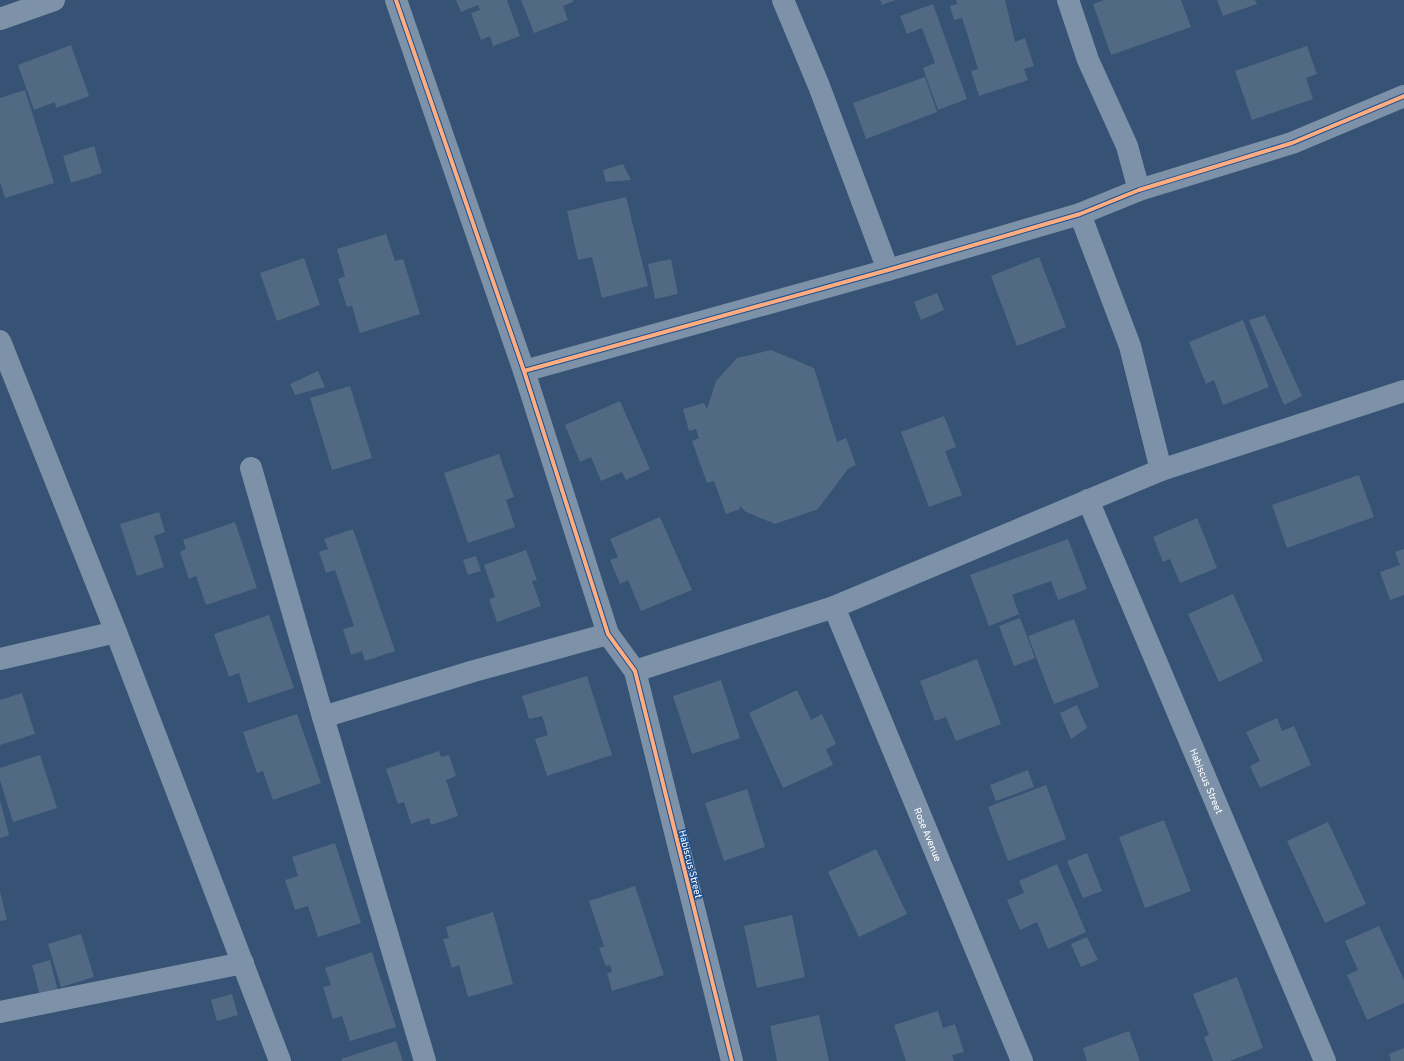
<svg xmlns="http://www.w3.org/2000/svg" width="1404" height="1061" font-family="Overpass,sans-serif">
<rect width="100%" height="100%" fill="#365274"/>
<path fill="#526984" d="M 456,0 L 507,0 L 520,36 L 493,46 L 490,36 L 481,40 L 471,13 L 480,10 L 478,5 L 461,12 Z
M 521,0 L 573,0 L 573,2 L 563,6 L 568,20 L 534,33 Z
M 880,0 L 896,0 L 882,5 Z
M 956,0 L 1005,0 L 1015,42 L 1025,38 L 1034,66 L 1024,69 L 1028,80 L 979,96 L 971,71 L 978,69 L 966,30 L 962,18 L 954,20 L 950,6 L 957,4 Z
M 1104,0 L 1181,0 L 1191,27 L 1111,55 L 1093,4 Z
M 1217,0 L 1255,0 L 1257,4 L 1223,16 Z
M 933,4 L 967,99 L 938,110 L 923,68 L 935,63 L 922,28 L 907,34 L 900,16 Z
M 71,45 L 89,96 L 56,108 L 55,102 L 34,110 L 18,65 Z
M 1307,46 L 1317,74 L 1306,78 L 1313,99 L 1252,120 L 1235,71 Z
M 925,77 L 937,112 L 866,139 L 853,103 Z
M 25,90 L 54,183 L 5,198 L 0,182 L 0,98 Z
M 94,146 L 102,173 L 71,183 L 63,156 Z
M 623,164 L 631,180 L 606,182 L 603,170 Z
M 626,197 L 648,286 L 602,298 L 592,257 L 578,260 L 567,211 Z
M 386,234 L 395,261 L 403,259 L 420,314 L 360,333 L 352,306 L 347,307 L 338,279 L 345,276 L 337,249 Z
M 1039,257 L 1066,327 L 1017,346 L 991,276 Z
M 304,258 L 320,305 L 277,321 L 260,273 Z
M 671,259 L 678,294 L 655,299 L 648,264 Z
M 937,293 L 944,310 L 921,320 L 914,302 Z
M 1265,315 L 1302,396 L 1284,405 L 1249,320 Z
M 1243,320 L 1269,387 L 1223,405 L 1214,380 L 1206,384 L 1189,342 Z
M 771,350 L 814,368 L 837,442 L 846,438 L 856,465 L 848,469 L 818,509 L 775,524 L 746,512 L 739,505 L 740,509 L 726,514 L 714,481 L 707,483 L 692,441 L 699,438 L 696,429 L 689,431 L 683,409 L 704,403 L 707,409 L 716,381 L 737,358 Z
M 318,371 L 325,387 L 295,395 L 290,384 Z
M 350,386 L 372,458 L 332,470 L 310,398 Z
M 620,401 L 650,469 L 626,480 L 622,472 L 601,481 L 591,457 L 580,462 L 565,425 Z
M 944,416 L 956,447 L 945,451 L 962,495 L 929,507 L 901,432 Z
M 499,454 L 514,497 L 506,500 L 515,527 L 468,543 L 444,473 Z
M 1359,475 L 1374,517 L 1287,548 L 1272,505 Z
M 159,512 L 165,532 L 154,536 L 164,567 L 137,576 L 120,524 Z
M 660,517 L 692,590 L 641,611 L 628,580 L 620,584 L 610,560 L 618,557 L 610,539 Z
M 1197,518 L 1217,568 L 1180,583 L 1170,559 L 1163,562 L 1153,537 Z
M 235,522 L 257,588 L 206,605 L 196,576 L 189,579 L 180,552 L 186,549 L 183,540 Z
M 353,529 L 395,651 L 365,661 L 362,651 L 351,655 L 343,629 L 354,626 L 335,570 L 326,573 L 319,552 L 328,549 L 324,539 Z
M 1068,539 L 1087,589 L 1058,600 L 1051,581 L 1012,595 L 1019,614 L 989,626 L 970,575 Z
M 1404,549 L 1404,595 L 1390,600 L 1380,572 L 1400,565 L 1395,552 Z
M 526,550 L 537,580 L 532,581 L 541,606 L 497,622 L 489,599 L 495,597 L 484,565 Z
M 476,556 L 481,571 L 468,575 L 463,560 Z
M 1233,594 L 1263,661 L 1219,682 L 1188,614 Z
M 269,615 L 294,688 L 248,703 L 239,673 L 229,677 L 214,634 Z
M 1020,618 L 1035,658 L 1014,666 L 999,626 Z
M 1074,619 L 1099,687 L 1054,704 L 1028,636 Z
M 977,659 L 1001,724 L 956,741 L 946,717 L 935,721 L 920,681 Z
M 587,676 L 612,755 L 547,776 L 535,739 L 548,735 L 542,716 L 529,719 L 522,696 Z
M 721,680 L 740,738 L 692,754 L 673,696 Z
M 797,690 L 811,720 L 822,714 L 836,744 L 826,749 L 833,765 L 783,788 L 749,713 Z
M 22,693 L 35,734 L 0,745 L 0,700 Z
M 1077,705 L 1087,728 L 1071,739 L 1060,713 Z
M 297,714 L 321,783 L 273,800 L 263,771 L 257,773 L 243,732 Z
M 1277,718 L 1282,731 L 1294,726 L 1311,765 L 1260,788 L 1250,766 L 1260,761 L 1246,732 Z
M 439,751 L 441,757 L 449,755 L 456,776 L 446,780 L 458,816 L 431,825 L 429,818 L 411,824 L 404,802 L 398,804 L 386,769 Z
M 40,755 L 57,808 L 13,822 L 0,780 L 0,768 Z
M 1028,770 L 1034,787 L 996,801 L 990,785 Z
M 1046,785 L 1066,839 L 1008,861 L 988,807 Z
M 747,789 L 765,847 L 724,861 L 705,803 Z
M 0,800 L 9,835 L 0,838 Z
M 1164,820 L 1191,891 L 1145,908 L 1119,837 Z
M 1328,822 L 1366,904 L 1325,923 L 1287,841 Z
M 335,843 L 361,923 L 318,937 L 308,906 L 295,910 L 285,880 L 298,876 L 292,857 Z
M 876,849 L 907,914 L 859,937 L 828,872 Z
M 1087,853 L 1102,891 L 1083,898 L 1067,861 Z
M 1057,864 L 1086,932 L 1048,949 L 1037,922 L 1020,930 L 1007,900 L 1024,893 L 1019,881 Z
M 635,886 L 664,975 L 612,991 L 607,973 L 612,972 L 610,965 L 606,966 L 599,948 L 604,946 L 589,901 Z
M 0,891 L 7,920 L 0,921 Z
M 493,912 L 513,984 L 468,997 L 459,965 L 452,968 L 443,939 L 449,938 L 446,927 Z
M 792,915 L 805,977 L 757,988 L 744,926 Z
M 1379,926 L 1404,980 L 1404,1003 L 1367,1020 L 1347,975 L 1358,970 L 1345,941 Z
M 81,934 L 94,977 L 61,987 L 48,944 Z
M 1087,937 L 1098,960 L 1081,967 L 1071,944 Z
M 372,952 L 396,1027 L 350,1041 L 342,1016 L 333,1019 L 323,987 L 331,985 L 325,968 Z
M 50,960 L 58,991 L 40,996 L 32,965 Z
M 1237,977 L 1263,1048 L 1230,1061 L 1213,1061 L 1204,1037 L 1209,1035 L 1193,994 Z
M 232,994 L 238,1015 L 217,1021 L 211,1000 Z
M 938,1011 L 943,1028 L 955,1024 L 964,1052 L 952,1055 L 954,1061 L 906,1061 L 894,1025 Z
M 819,1015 L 829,1061 L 777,1061 L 770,1026 Z
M 1129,1031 L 1140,1061 L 1087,1061 L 1083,1048 Z
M 396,1041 L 403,1061 L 342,1061 L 341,1059 Z
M 1404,1048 L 1404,1061 L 1391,1061 L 1389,1054 Z"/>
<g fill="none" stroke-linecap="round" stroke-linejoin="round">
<g stroke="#7d92a8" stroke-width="22">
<path d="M 396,0 L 524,371 L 608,634 L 635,671 L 732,1061"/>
<path d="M 783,0 L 819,86 L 888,270"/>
<path d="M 1068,0 L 1088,60 L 1127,146 L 1139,190"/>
<path d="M 0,19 L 54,0"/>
<path d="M 1080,214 L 1130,346 L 1161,470"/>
<path d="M 0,341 L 116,632 L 280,1061"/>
<path d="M 524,371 L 888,270 L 1080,214 L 1139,190 L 1292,143 L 1404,96"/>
<path d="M 251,468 L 323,717 L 425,1061"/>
<path id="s1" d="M 1088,500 L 1325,1061"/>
<path id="s2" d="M 834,607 L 1022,1061"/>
<path d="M 0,659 L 116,632"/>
<path d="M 635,671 L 834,607 L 1161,470 L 1404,391"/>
<path d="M 323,717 L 474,671 L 608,634"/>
<path d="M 0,1012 L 243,963"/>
</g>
<defs>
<path id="cycleway" d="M 396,0 L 524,371 L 608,634 L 635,671 L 732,1061
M 524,371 L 888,270 L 1080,214 L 1139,190 L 1292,143 L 1404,96"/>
</defs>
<use href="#cycleway" stroke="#1b4f8f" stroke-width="6"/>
<use href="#cycleway" stroke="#ffac80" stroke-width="4"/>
</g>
<g text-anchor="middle" stroke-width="3" stroke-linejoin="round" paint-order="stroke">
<g font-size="10" fill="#fff" stroke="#1b4f8f">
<text dy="4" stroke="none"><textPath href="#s1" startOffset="305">Habiscus Street</textPath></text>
<text dy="4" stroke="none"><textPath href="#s2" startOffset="246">Rose Avenue</textPath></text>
<text transform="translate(691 864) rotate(76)" y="4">Habiscus Street</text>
</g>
</g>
</svg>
